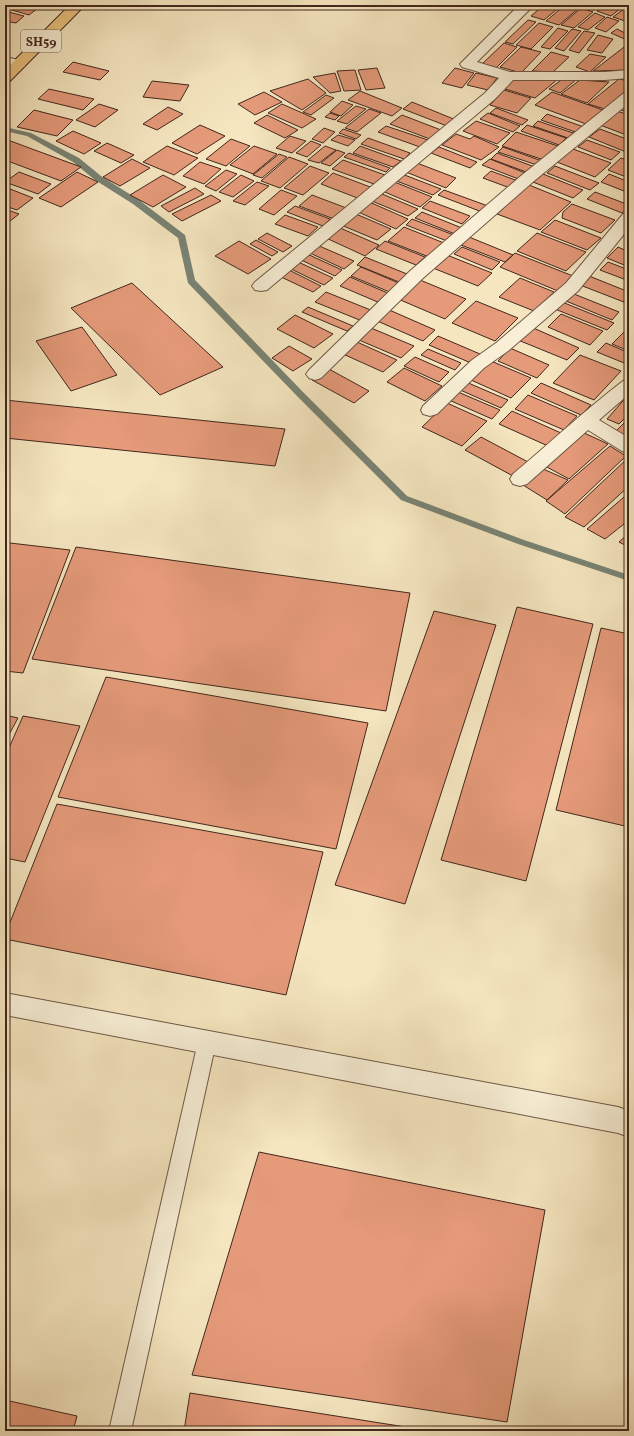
<svg xmlns="http://www.w3.org/2000/svg" width="634" height="1436" font-family="Vollkorn,serif">
<rect width="100%" height="100%" fill="#f5e6c0"/>
<filter id="stains"><feTurbulence type="fractalNoise" baseFrequency=".005" numOctaves="4"/><feColorMatrix values="0 0 0 0 .2 0 0 0 0 .09 0 0 0 0 .02 0 0 0 .5 -.17"/></filter>
<radialGradient id="worn" r=".72"><stop offset=".6" stop-color="#630" stop-opacity="0"/><stop offset="1" stop-color="#630" stop-opacity=".3"/></radialGradient>
<g fill="none" stroke-linecap="round" stroke-linejoin="round">
<path fill="#798374" fill-rule="evenodd" d="M 5,127 L 31,133 L 79,158 L 101,176 L 139,200 L 185,235 L 195,280 L 302,391 L 407,496 L 524,540 L 629,575 L 629,581 L 518,544 L 401,500 L 296,395 L 188,283 L 178,238 L 133,204 L 95,180 L 73,162 L 27,136 L 5,131 Z"/>
</g>
<path fill="#e59a7a" stroke="#42271c" d="M 5,5 L 42,5 L 29,15 L 5,8 Z
M 544,5 L 562,5 L 544,20 L 531,16 Z
M 565,5 L 580,7 L 559,25 L 546,21 Z
M 577,5 L 600,5 L 593,10 Z
M 605,5 L 625,5 L 611,16 L 597,11 Z
M 628,6 L 629,18 L 625,21 L 613,17 Z
M 581,8 L 593,12 L 574,28 L 561,25 Z
M 5,11 L 24,16 L 16,23 L 5,21 Z
M 595,13 L 605,17 L 588,30 L 578,27 Z
M 607,17 L 619,21 L 606,32 L 595,28 Z
M 528,20 L 536,22 L 513,44 L 505,42 Z
M 539,23 L 553,27 L 531,49 L 516,45 Z
M 558,28 L 568,31 L 550,49 L 541,47 Z
M 572,29 L 581,31 L 564,51 L 555,48 Z
M 617,29 L 629,35 L 629,41 L 611,33 Z
M 584,31 L 595,33 L 579,53 L 569,50 Z
M 598,35 L 613,39 L 602,53 L 587,50 Z
M 504,43 L 517,47 L 496,68 L 482,64 Z
M 628,44 L 629,70 L 593,71 Z
M 521,47 L 541,52 L 521,73 L 500,67 Z
M 551,52 L 569,57 L 553,72 L 532,71 Z
M 590,54 L 606,57 L 590,72 L 576,67 Z
M 73,62 L 109,71 L 100,80 L 63,72 Z
M 377,68 L 385,88 L 366,90 L 358,70 Z
M 455,68 L 474,73 L 462,88 L 442,83 Z
M 355,70 L 361,90 L 344,91 L 337,71 Z
M 335,73 L 341,91 L 330,93 L 313,77 Z
M 476,73 L 497,78 L 488,90 L 467,85 Z
M 564,78 L 577,79 L 560,93 L 549,89 Z
M 308,79 L 326,93 L 302,110 L 270,91 Z
M 513,79 L 558,79 L 535,98 L 505,89 Z
M 619,79 L 629,81 L 629,88 L 605,109 L 588,104 Z
M 580,80 L 609,82 L 587,103 L 561,94 Z
M 152,81 L 189,85 L 180,101 L 143,97 Z
M 49,89 L 94,99 L 83,110 L 38,99 Z
M 504,90 L 531,98 L 517,113 L 490,105 Z
M 360,91 L 402,108 L 392,116 L 348,100 Z
M 264,92 L 282,102 L 255,115 L 238,104 Z
M 552,92 L 603,110 L 586,124 L 535,105 Z
M 326,95 L 334,98 L 311,115 L 303,112 Z
M 342,101 L 353,105 L 341,116 L 330,112 Z
M 412,102 L 456,120 L 447,126 L 403,109 Z
M 99,104 L 118,110 L 95,127 L 76,120 Z
M 282,104 L 316,119 L 302,128 L 268,113 Z
M 627,104 L 629,105 L 629,113 L 621,110 Z
M 356,106 L 366,109 L 347,124 L 337,121 Z
M 168,107 L 183,114 L 157,130 L 143,124 Z
M 496,108 L 528,120 L 522,125 L 490,113 Z
M 369,109 L 381,113 L 357,132 L 345,128 Z
M 34,110 L 73,120 L 57,136 L 17,127 Z
M 617,111 L 629,115 L 629,136 L 600,125 Z
M 330,113 L 339,116 L 335,120 L 325,117 Z
M 488,113 L 520,126 L 513,132 L 480,119 Z
M 547,114 L 584,127 L 578,133 L 541,120 Z
M 267,115 L 298,130 L 285,138 L 254,123 Z
M 402,115 L 441,130 L 430,139 L 390,124 Z
M 476,121 L 510,133 L 497,144 L 463,131 Z
M 538,121 L 576,134 L 571,139 L 533,126 Z
M 200,125 L 225,136 L 197,154 L 172,143 Z
M 527,125 L 566,138 L 559,145 L 521,131 Z
M 386,126 L 428,140 L 420,147 L 378,132 Z
M 324,128 L 335,132 L 323,143 L 312,139 Z
M 343,129 L 361,135 L 356,139 L 339,133 Z
M 600,129 L 629,140 L 629,150 L 626,152 L 589,137 Z
M 73,131 L 101,143 L 84,154 L 56,141 Z
M 516,132 L 558,146 L 544,160 L 502,146 Z
M 456,134 L 470,139 L 474,136 L 499,147 L 481,160 L 442,145 Z
M 338,135 L 355,140 L 348,146 L 331,140 Z
M 290,136 L 306,141 L 292,153 L 276,148 Z
M 368,138 L 410,153 L 404,159 L 361,144 Z
M 5,139 L 81,167 L 61,181 L 5,160 Z
M 231,139 L 250,146 L 226,166 L 206,159 Z
M 587,140 L 620,152 L 611,160 L 578,147 Z
M 311,141 L 321,145 L 307,157 L 296,153 Z
M 107,143 L 134,155 L 121,163 L 94,151 Z
M 167,146 L 198,158 L 174,175 L 143,162 Z
M 254,146 L 277,154 L 253,174 L 230,165 Z
M 325,146 L 336,150 L 319,163 L 308,160 Z
M 360,146 L 401,161 L 393,167 L 353,153 Z
M 439,147 L 477,162 L 470,168 L 431,153 Z
M 503,147 L 542,161 L 537,165 L 498,152 Z
M 573,149 L 611,163 L 595,177 L 557,162 Z
M 337,150 L 345,153 L 330,166 L 321,163 Z
M 349,153 L 390,168 L 386,172 L 344,157 Z
M 497,153 L 535,167 L 529,173 L 491,159 Z
M 279,154 L 287,157 L 262,178 L 253,175 Z
M 289,157 L 308,164 L 280,188 L 261,181 Z
M 621,158 L 629,161 L 629,178 L 608,170 Z
M 132,159 L 150,168 L 120,186 L 103,177 Z
M 490,159 L 528,174 L 521,180 L 482,165 Z
M 343,160 L 385,175 L 374,184 L 332,169 Z
M 200,162 L 221,169 L 204,184 L 183,176 Z
M 417,163 L 456,178 L 446,188 L 406,172 Z
M 310,166 L 329,173 L 303,195 L 284,188 Z
M 555,166 L 599,183 L 590,190 L 547,173 Z
M 226,170 L 237,174 L 216,191 L 205,186 Z
M 491,171 L 518,181 L 510,188 L 483,178 Z
M 19,172 L 51,184 L 38,194 L 5,182 Z
M 77,172 L 98,182 L 61,207 L 39,198 Z
M 333,173 L 373,188 L 360,199 L 321,184 Z
M 402,174 L 441,189 L 433,195 L 394,180 Z
M 543,174 L 583,190 L 573,198 L 533,182 Z
M 609,174 L 629,182 L 629,193 L 601,182 Z
M 163,175 L 186,187 L 153,207 L 130,195 Z
M 241,175 L 254,181 L 233,197 L 219,192 Z
M 392,181 L 432,197 L 420,207 L 380,190 Z
M 257,182 L 269,186 L 245,205 L 233,201 Z
M 529,185 L 571,202 L 540,230 L 497,214 Z
M 5,187 L 33,198 L 17,210 L 5,206 Z
M 195,188 L 204,194 L 169,212 L 161,206 Z
M 281,190 L 297,196 L 274,215 L 259,209 Z
M 444,190 L 488,206 L 482,212 L 438,195 Z
M 595,192 L 629,205 L 629,207 L 622,213 L 587,199 Z
M 382,194 L 418,209 L 408,216 L 372,201 Z
M 211,195 L 221,201 L 182,221 L 172,214 Z
M 312,195 L 349,209 L 337,220 L 299,206 Z
M 367,201 L 408,219 L 396,229 L 354,210 Z
M 430,201 L 470,216 L 462,224 L 422,208 Z
M 572,204 L 615,220 L 601,233 L 562,218 L 563,212 Z
M 295,206 L 330,219 L 323,226 L 287,212 Z
M 5,209 L 19,214 L 5,225 Z
M 422,212 L 462,228 L 455,234 L 415,218 Z
M 356,214 L 391,229 L 377,240 L 341,225 Z
M 285,215 L 318,227 L 308,236 L 275,224 Z
M 412,219 L 454,235 L 447,241 L 406,225 Z
M 555,220 L 601,238 L 587,250 L 541,232 Z
M 338,227 L 379,245 L 365,256 L 324,237 Z
M 404,227 L 444,243 L 429,257 L 388,241 Z
M 267,233 L 292,246 L 283,252 L 258,239 Z
M 537,233 L 586,252 L 566,271 L 517,251 Z
M 469,237 L 513,255 L 505,262 L 461,245 Z
M 256,240 L 278,252 L 272,256 L 250,244 Z
M 239,241 L 271,259 L 248,274 L 215,256 Z
M 385,241 L 425,257 L 416,265 L 376,249 Z
M 317,245 L 354,261 L 344,269 L 308,252 Z
M 462,247 L 500,262 L 492,270 L 454,254 Z
M 618,247 L 629,252 L 629,267 L 607,258 Z
M 305,253 L 342,270 L 335,276 L 297,258 Z
M 515,253 L 573,276 L 558,291 L 500,267 Z
M 447,255 L 492,273 L 478,286 L 433,268 Z
M 365,257 L 407,274 L 399,282 L 357,265 Z
M 296,261 L 333,278 L 324,285 L 287,267 Z
M 608,262 L 629,270 L 629,281 L 600,270 Z
M 361,267 L 401,284 L 392,293 L 351,276 Z
M 287,269 L 321,286 L 313,292 L 279,276 Z
M 589,276 L 629,292 L 629,304 L 580,285 Z
M 350,277 L 390,294 L 380,303 L 340,286 Z
M 520,278 L 554,292 L 534,311 L 499,297 Z
M 420,280 L 466,299 L 445,319 L 398,299 Z
M 132,283 L 223,367 L 160,395 L 71,308 Z
M 326,292 L 373,311 L 362,321 L 315,302 Z
M 574,294 L 619,312 L 612,320 L 566,301 Z
M 476,301 L 518,318 L 495,341 L 452,323 Z
M 562,302 L 614,323 L 607,330 L 555,309 Z
M 308,307 L 353,326 L 347,331 L 302,312 Z
M 387,309 L 435,330 L 423,341 L 375,320 Z
M 561,314 L 603,331 L 590,345 L 548,327 Z
M 295,315 L 333,334 L 314,348 L 277,329 Z
M 82,327 L 117,375 L 71,391 L 36,341 Z
M 531,327 L 579,348 L 567,360 L 518,340 Z
M 371,328 L 414,346 L 401,358 L 359,340 Z
M 624,332 L 629,333 L 629,351 L 612,344 Z
M 438,336 L 480,354 L 471,363 L 429,345 Z
M 357,342 L 397,360 L 383,372 L 343,354 Z
M 606,343 L 629,353 L 629,365 L 597,352 Z
M 289,346 L 312,359 L 293,371 L 272,358 Z
M 510,348 L 549,365 L 537,378 L 498,361 Z
M 428,349 L 461,363 L 455,370 L 421,355 Z
M 580,355 L 621,371 L 594,400 L 553,383 Z
M 415,357 L 449,372 L 439,382 L 404,366 Z
M 491,361 L 531,378 L 511,398 L 471,380 Z
M 327,368 L 369,391 L 354,403 L 312,380 Z
M 404,368 L 442,386 L 425,401 L 387,382 Z
M 466,382 L 508,400 L 501,408 L 458,389 Z
M 541,383 L 591,405 L 581,415 L 531,393 Z
M 458,392 L 500,410 L 492,419 L 449,400 Z
M 629,394 L 629,414 L 619,424 L 607,419 Z
M 528,395 L 577,416 L 564,430 L 515,409 Z
M 5,400 L 285,429 L 275,466 L 5,438 Z
M 447,403 L 487,421 L 462,446 L 422,427 Z
M 512,411 L 561,433 L 548,446 L 499,424 Z
M 629,418 L 629,440 L 614,433 Z
M 582,432 L 608,444 L 569,479 L 545,466 Z
M 481,437 L 528,462 L 513,476 L 465,450 Z
M 610,446 L 626,456 L 565,514 L 546,501 Z
M 629,457 L 629,486 L 584,527 L 565,517 Z
M 541,468 L 568,480 L 547,500 L 523,485 Z
M 624,497 L 629,499 L 629,520 L 605,539 L 587,529 Z
M 629,533 L 629,547 L 619,542 Z
M 10,543 L 70,550 L 23,673 L 5,671 L 5,555 Z
M 76,547 L 410,593 L 386,711 L 32,659 Z
M 517,607 L 593,624 L 526,881 L 441,860 Z
M 434,611 L 496,625 L 405,904 L 335,885 Z
M 601,628 L 629,634 L 629,827 L 556,810 Z
M 106,677 L 368,723 L 336,849 L 58,797 Z
M 5,715 L 18,718 L 5,742 Z
M 23,716 L 80,726 L 25,862 L 5,858 L 5,757 Z
M 57,804 L 323,852 L 286,995 L 5,939 L 5,935 Z
M 259,1152 L 545,1210 L 507,1422 L 192,1375 Z
M 190,1393 L 431,1431 L 184,1431 Z
M 5,1400 L 77,1416 L 73,1431 L 5,1431 Z"/>
<g fill="none" stroke-linecap="round" stroke-linejoin="round">
<defs>
<path id="lane" d="M 207,1033 L 214,1036 L 216,1042 L 131,1431 L 109,1431 L 198,1042 L 200,1036 Z"/>
<path id="street" d="M 519,5 L 534,5 L 477,62 L 510,72 L 605,72 L 629,70 L 629,78 L 605,80 L 513,80 L 495,99 L 267,290 L 261,291 L 255,290 L 252,286 L 255,282 L 485,93 L 499,78 L 462,67 L 460,64 Z
M 5,57 L 24,61 L 26,64 L 24,67 L 19,68 L 5,65 Z
M 629,92 L 629,103 L 534,181 L 422,279 L 321,378 L 315,380 L 309,378 L 306,374 L 309,370 L 410,271 L 522,175 L 624,93 Z
M 629,212 L 629,228 L 578,291 L 508,351 L 484,368 L 437,414 L 430,416 L 423,414 L 421,410 L 423,406 L 472,360 L 496,343 L 566,283 L 623,214 Z
M 629,379 L 629,394 L 599,420 L 629,438 L 629,453 L 622,451 L 588,430 L 527,484 L 520,486 L 513,484 L 510,479 L 513,474 C 550,443 585,410 623,381 Z
M 5,993 L 618,1107 L 629,1111 L 629,1137 L 618,1133 L 5,1015 Z"/>
<path id="primary" d="M 70,5 L 85,5 L 10,81 L 5,82 L 5,70 Z"/>
</defs>
<use href="#lane" stroke="#6f5745" stroke-width="2"/>
<use href="#street" stroke="#6f5745" stroke-width="2"/>
<use href="#primary" stroke="#42271c" stroke-width="2"/>
<use href="#lane" fill="#f8efd6" fill-rule="evenodd"/>
<use href="#street" fill="#f8efd6" fill-rule="evenodd"/>
<use href="#primary" fill="#eac380" fill-rule="evenodd"/>
</g>
<g text-anchor="middle" stroke-width="3.5" stroke-linejoin="round" paint-order="stroke">
<rect fill="#f8efd6" stroke="#796354" stroke-width="1" x="21" y="30" width="40" height="22" rx="3"/>
<g font-size="13" font-weight="bold" fill="#42271c">
<text x="41" y="46">SH59</text>
</g>
</g>
<rect width="634" height="1436" fill="none" stroke="#f5e6c0" stroke-width="20"/>
<rect x="6" y="6" width="622" height="1424" fill="none" stroke="#42271c" stroke-width="2"/>
<rect x="10" y="10" width="614" height="1416" fill="none" stroke="#42271c"/>
<rect width="100%" height="100%" filter="url(#stains)"/>
<rect width="100%" height="100%" fill="url(#worn)"/>
</svg>
